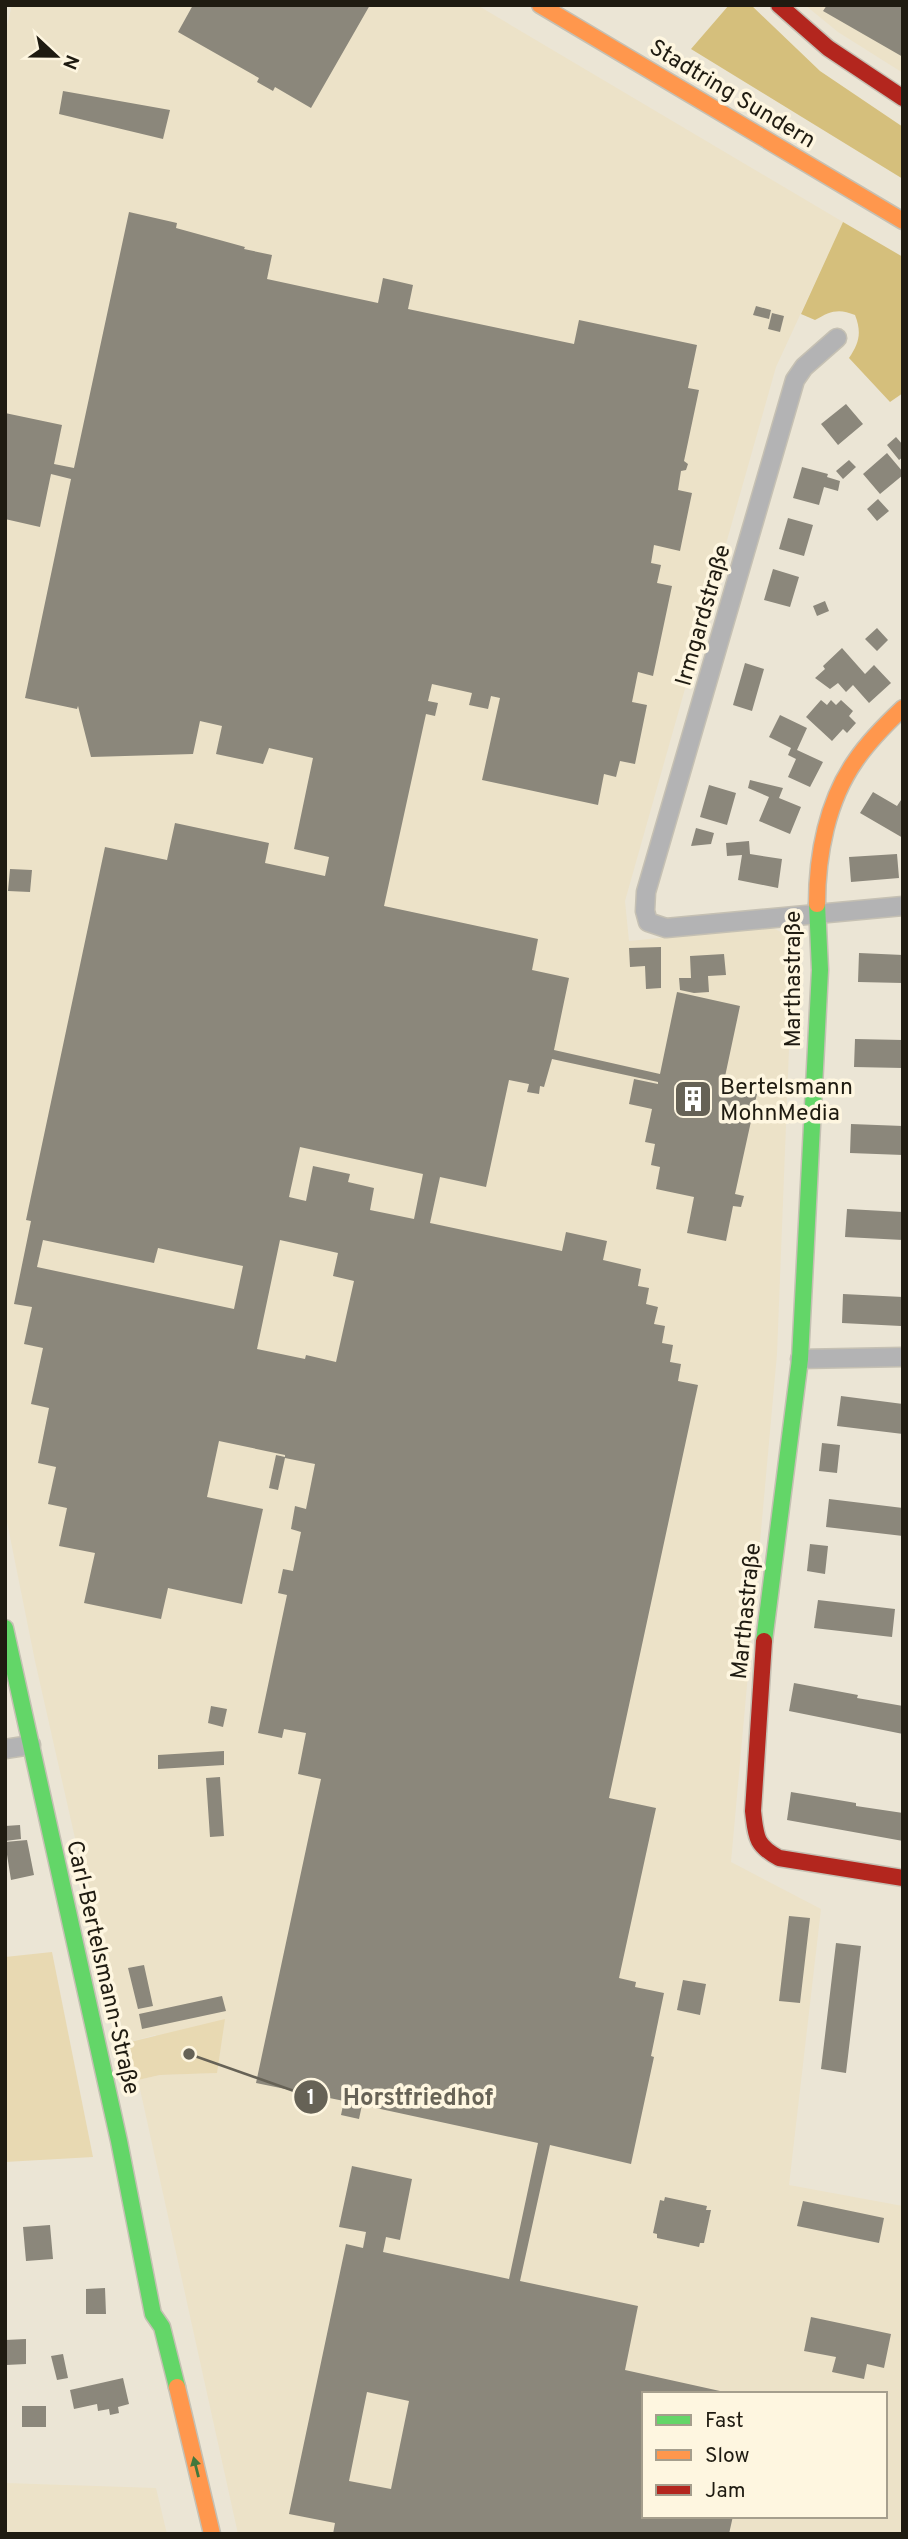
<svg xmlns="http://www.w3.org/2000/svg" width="908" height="2539" font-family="Overpass,sans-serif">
<rect width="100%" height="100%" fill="#ebe5d5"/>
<path fill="#ece2c8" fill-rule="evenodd" d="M 12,5 L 477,5 L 843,222 L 776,367 L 625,901 L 629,941 L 771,927 L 785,934 L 793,947 L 777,1354 L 731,1862 L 821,1909 L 789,2185 L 903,2206 L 903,2534 L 238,2534 L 138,2080 L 160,2075 L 216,2073 L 155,2035 L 126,2043 L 84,1878 L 35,1661 L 5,1512 L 5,34 ZM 644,2394 L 885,2394 L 885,2516 L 644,2516 Z
M 805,5 L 903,5 L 903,73 L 838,32 Z
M 5,2483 L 156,2488 L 167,2534 L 5,2534 Z"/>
<path fill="#e8d9b2" d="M 52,1952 L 93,2157 L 5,2162 L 5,1957 Z
M 225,2019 L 217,2073 L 160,2075 L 138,2080 L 126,2043 Z"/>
<path fill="#d5bf7c" d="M 729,5 L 751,5 L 820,71 L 903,127 L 903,179 L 691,49 Z
M 843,222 L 903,257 L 903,393 L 890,402 L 849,358 C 859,343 862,333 855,315 C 839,308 830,311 815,320 L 801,314 Z"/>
<path fill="#8b877b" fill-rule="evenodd" d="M 193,5 L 370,5 L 311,108 L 275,87 L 273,91 L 257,82 L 259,78 L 178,32 Z
M 827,5 L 903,5 L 903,57 L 823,11 Z
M 63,91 L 170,110 L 163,139 L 59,114 Z
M 129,212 L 177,223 L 176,228 L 245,247 L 244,249 L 272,255 L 267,279 L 378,303 L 383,278 L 413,285 L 408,309 L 574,344 L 579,320 L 697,345 L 688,388 L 699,390 L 684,461 L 688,464 L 686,470 L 681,471 L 678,490 L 692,493 L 680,551 L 654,545 L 651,563 L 661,565 L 657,583 L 672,586 L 653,676 L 638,672 L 632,702 L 647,705 L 635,764 L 620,761 L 616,777 L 604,774 L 598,805 L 482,780 L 500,698 L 491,696 L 488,709 L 469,705 L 472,693 L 432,684 L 428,701 L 438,703 L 435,716 L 426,714 L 384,906 L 538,939 L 532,970 L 569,978 L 554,1050 L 660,1074 L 677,992 L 740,1006 L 723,1086 L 757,1094 L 735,1194 L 744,1196 L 741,1207 L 733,1206 L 726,1241 L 687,1233 L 694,1197 L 656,1189 L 660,1167 L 651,1165 L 655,1144 L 645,1142 L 652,1109 L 629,1104 L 634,1079 L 658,1084 L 658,1082 L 552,1059 L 544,1087 L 540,1086 L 539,1094 L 527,1092 L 529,1084 L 509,1080 L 486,1187 L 440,1177 L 430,1223 L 562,1251 L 566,1232 L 607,1241 L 603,1260 L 641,1269 L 638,1286 L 649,1288 L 646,1304 L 658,1307 L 654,1324 L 665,1326 L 662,1343 L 673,1345 L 670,1362 L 681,1364 L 678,1381 L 698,1385 L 609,1798 L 656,1808 L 619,1978 L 636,1982 L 635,1987 L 664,1993 L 651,2056 L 654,2057 L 631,2164 L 550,2145 L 520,2281 L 638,2306 L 625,2370 L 729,2393 L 644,2394 L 644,2516 L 733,2516 L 729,2534 L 333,2534 L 335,2523 L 289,2514 L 346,2244 L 363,2248 L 366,2232 L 339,2227 L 352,2166 L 412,2179 L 400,2240 L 386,2237 L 383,2252 L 509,2279 L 538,2143 L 362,2105 L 359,2119 L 341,2115 L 344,2101 L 256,2083 L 321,1779 L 298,1774 L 306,1733 L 284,1729 L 282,1738 L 258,1733 L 287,1595 L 278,1593 L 283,1569 L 293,1571 L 301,1532 L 291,1529 L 295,1506 L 306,1509 L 315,1464 L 285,1458 L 278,1490 L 269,1488 L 276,1455 L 285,1457 L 285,1455 L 219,1441 L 207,1497 L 263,1509 L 242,1604 L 168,1588 L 161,1619 L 84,1603 L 95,1553 L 59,1546 L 67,1508 L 48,1504 L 56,1467 L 38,1463 L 49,1408 L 31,1404 L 43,1348 L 24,1344 L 32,1307 L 14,1304 L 31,1221 L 26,1220 L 105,847 L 167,860 L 175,823 L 269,843 L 265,863 L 325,876 L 329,857 L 294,849 L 313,758 L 269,748 L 263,764 L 216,754 L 222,726 L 200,721 L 193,754 L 91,757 L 78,706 L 77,709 L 25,698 L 71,479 L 51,474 L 40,527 L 5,519 L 5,413 L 62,425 L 54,464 L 74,468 ZM 300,1147 L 423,1174 L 414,1219 L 370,1210 L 374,1188 L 348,1182 L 350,1174 L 313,1166 L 306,1201 L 289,1197 ZM 43,1240 L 154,1263 L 158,1248 L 243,1266 L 234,1309 L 37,1267 ZM 280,1240 L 338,1253 L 333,1276 L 354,1281 L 336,1362 L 306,1355 L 305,1359 L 257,1349 ZM 367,2392 L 409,2401 L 391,2489 L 349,2481 Z
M 756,306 L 771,310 L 769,319 L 753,315 Z
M 772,313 L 784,316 L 780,332 L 768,329 Z
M 846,404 L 863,424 L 838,445 L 821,424 Z
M 896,437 L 903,445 L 903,457 L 899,460 L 887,445 Z
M 887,453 L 903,472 L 903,475 L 880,494 L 863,474 Z
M 849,460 L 856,467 L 843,479 L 836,471 Z
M 802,467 L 828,474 L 827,477 L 840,481 L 838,491 L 824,487 L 819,505 L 793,498 Z
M 878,499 L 889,511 L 877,521 L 867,509 Z
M 788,518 L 813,525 L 804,556 L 779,549 Z
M 773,569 L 799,577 L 790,607 L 764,600 Z
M 825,601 L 829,611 L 817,616 L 813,606 Z
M 877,628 L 888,640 L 877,651 L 865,639 Z
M 842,648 L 865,674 L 874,665 L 891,683 L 869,703 L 853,685 L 846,692 L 838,683 L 830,689 L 815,678 L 825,669 L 823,666 Z
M 745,663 L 764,669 L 752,711 L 733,705 Z
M 821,700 L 827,705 L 831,700 L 836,705 L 841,700 L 853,711 L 849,716 L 856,723 L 847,733 L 843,729 L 832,741 L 806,717 Z
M 780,715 L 807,728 L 797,750 L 823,762 L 810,787 L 788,777 L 796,759 L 788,755 L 791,748 L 769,737 Z
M 750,780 L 783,788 L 779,798 L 801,807 L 790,834 L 759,821 L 769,797 L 748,788 Z
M 709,785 L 736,793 L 727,825 L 700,817 Z
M 873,792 L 897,806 L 903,797 L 903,838 L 860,813 Z
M 696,828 L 714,833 L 711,844 L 691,846 Z
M 749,841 L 750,854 L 782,859 L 778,888 L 738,880 L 742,855 L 727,856 L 726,843 Z
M 897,854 L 899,878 L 851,882 L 849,857 Z
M 10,869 L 32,870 L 30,892 L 8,891 Z
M 661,947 L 661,988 L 646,989 L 645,966 L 630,967 L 629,948 Z
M 859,953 L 903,955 L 903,983 L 858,982 Z
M 724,954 L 726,975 L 708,976 L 709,992 L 694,993 L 680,990 L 679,978 L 691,978 L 690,956 Z
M 855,1039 L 903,1040 L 903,1068 L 854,1067 Z
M 851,1124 L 903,1126 L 903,1155 L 850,1153 Z
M 847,1209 L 903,1212 L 903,1240 L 845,1237 Z
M 843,1294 L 903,1297 L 901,1326 L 842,1323 Z
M 841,1396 L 903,1404 L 903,1434 L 837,1426 Z
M 822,1443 L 840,1445 L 837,1473 L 819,1471 Z
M 829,1499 L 903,1508 L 903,1536 L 826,1527 Z
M 810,1544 L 828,1546 L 825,1574 L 807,1571 Z
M 818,1600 L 895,1609 L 892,1637 L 814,1628 Z
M 794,1683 L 858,1695 L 857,1698 L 903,1706 L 903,1734 L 789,1711 Z
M 211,1706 L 227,1709 L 223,1727 L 208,1723 Z
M 224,1751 L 224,1765 L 158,1769 L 158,1755 Z
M 220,1777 L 224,1836 L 210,1837 L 206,1778 Z
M 791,1792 L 856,1803 L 856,1806 L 903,1813 L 903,1841 L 787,1820 Z
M 20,1825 L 21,1839 L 5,1841 L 5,1826 Z
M 27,1840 L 34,1875 L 11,1880 L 5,1842 Z
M 789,1916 L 810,1918 L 800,2003 L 779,2001 Z
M 836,1943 L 861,1946 L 846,2073 L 821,2069 Z
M 144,1965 L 153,2006 L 138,2009 L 128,1968 Z
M 683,1980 L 706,1984 L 700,2015 L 677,2010 Z
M 222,1996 L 226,2011 L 142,2029 L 139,2014 Z
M 665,2197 L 707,2206 L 706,2210 L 711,2210 L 704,2243 L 700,2243 L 699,2247 L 657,2238 L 657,2234 L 653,2233 L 660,2200 L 664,2201 Z
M 803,2201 L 884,2218 L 879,2243 L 797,2226 Z
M 50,2225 L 53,2259 L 26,2261 L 23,2227 Z
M 105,2288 L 106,2314 L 86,2314 L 86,2289 Z
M 811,2317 L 891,2334 L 884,2368 L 867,2364 L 864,2379 L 832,2372 L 836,2357 L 804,2351 Z
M 26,2339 L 26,2364 L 6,2365 L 5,2340 Z
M 63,2354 L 68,2378 L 57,2380 L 51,2356 Z
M 123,2378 L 129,2404 L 118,2407 L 119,2413 L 110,2415 L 109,2409 L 98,2411 L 97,2404 L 74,2409 L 70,2390 Z
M 22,2406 L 46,2406 L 46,2427 L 22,2427 Z"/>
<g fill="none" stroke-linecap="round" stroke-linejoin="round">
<defs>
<path id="street" d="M 837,338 L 804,367 L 795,380 L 646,892 L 645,911 L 648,922 L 666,928 L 903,906
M 800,1359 L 903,1357
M 5,1749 L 31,1745"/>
<path id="fast" d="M 5,1628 L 119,2141 L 153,2314 L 162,2327 L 177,2387
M 764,1641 L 800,1359 L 820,970 L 817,904"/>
<path id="slow" d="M 540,5 L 903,221
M 817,904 C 817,855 827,801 856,760 C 869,741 886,724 903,708
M 177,2387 L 212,2534"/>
<path id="jam" d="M 779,5 L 828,48 L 903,98
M 764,1641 L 753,1811 C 756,1836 755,1845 779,1858 L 903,1878"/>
</defs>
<use href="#street" stroke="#c5c0b3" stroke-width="21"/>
<use href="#fast" stroke="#c5c0b3" stroke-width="19"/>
<use href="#slow" stroke="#c5c0b3" stroke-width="19"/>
<use href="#jam" stroke="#c5c0b3" stroke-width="19"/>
<use href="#street" stroke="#b3b3b4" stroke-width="18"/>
<use href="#fast" stroke="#63d668" stroke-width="16"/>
<use href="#slow" stroke="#ff974d" stroke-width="16"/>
<use href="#jam" stroke="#b3261e" stroke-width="16"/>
</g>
<defs><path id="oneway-solid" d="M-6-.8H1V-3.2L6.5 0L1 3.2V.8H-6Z" transform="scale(1.75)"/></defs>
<use fill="#41783c" href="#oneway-solid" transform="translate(196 2467) rotate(-104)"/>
<defs>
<symbol id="building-square" viewBox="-11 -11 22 22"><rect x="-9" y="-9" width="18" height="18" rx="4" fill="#666256" stroke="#fef6e0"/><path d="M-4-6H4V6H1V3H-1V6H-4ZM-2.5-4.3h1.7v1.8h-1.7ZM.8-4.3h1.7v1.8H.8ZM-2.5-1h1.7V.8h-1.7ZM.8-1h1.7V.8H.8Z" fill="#fff"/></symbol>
</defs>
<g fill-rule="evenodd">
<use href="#building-square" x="671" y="1077" width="44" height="44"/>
</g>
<g text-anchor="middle" stroke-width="7" stroke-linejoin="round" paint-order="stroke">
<g font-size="23" fill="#1f1b11" stroke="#fef6e0">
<text transform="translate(733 93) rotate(31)" y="8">Stadtring Sundern</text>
<text transform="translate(702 615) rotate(-74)" y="8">Irmgardstraße</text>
<text transform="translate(792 979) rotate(-90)" y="8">Marthastraße</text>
<text transform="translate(745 1611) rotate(-84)" y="8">Marthastraße</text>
<text transform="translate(104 1967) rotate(77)" y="8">Carl-Bertelsmann-Straße</text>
</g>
<g font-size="23" fill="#1f1b11" stroke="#fef6e0" text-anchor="start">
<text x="720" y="1094">Bertelsmann<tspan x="720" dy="26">MohnMedia</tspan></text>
</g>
</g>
<path fill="none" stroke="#666256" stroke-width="2.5" d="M189 2054L311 2097"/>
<g fill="#666256" stroke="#fef6e0" stroke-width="2.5">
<circle cx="189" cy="2054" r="7"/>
<circle cx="311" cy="2097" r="18"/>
</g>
<g font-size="21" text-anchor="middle" font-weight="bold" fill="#fff">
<text x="311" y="2104">1</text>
</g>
<g font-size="24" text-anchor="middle" font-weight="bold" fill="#666256" stroke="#fef6e0" stroke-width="7" stroke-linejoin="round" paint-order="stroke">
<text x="418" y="2105">Horstfriedhof</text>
</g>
<rect width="908" height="2539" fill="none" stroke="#1f1b11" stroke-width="14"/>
<rect x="642" y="2392" width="245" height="126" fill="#fef6e0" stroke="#a59e8d" stroke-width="2"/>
<rect x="656" y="2415" width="35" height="10" fill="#63d668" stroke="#a59e8d" stroke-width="2"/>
<text x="705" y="2427" font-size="21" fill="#1f1b11">Fast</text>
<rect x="656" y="2450" width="35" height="10" fill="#ff974d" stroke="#a59e8d" stroke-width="2"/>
<text x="705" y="2462" font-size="21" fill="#1f1b11">Slow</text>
<rect x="656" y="2485" width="35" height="10" fill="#b3261e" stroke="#a59e8d" stroke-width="2"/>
<text x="705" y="2497" font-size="21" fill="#1f1b11">Jam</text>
<g transform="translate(56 56) rotate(112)" stroke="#fef6e0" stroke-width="5" paint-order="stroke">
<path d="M0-5L12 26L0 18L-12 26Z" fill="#1f1b11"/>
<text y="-10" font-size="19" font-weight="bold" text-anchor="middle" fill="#1f1b11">N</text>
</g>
</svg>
